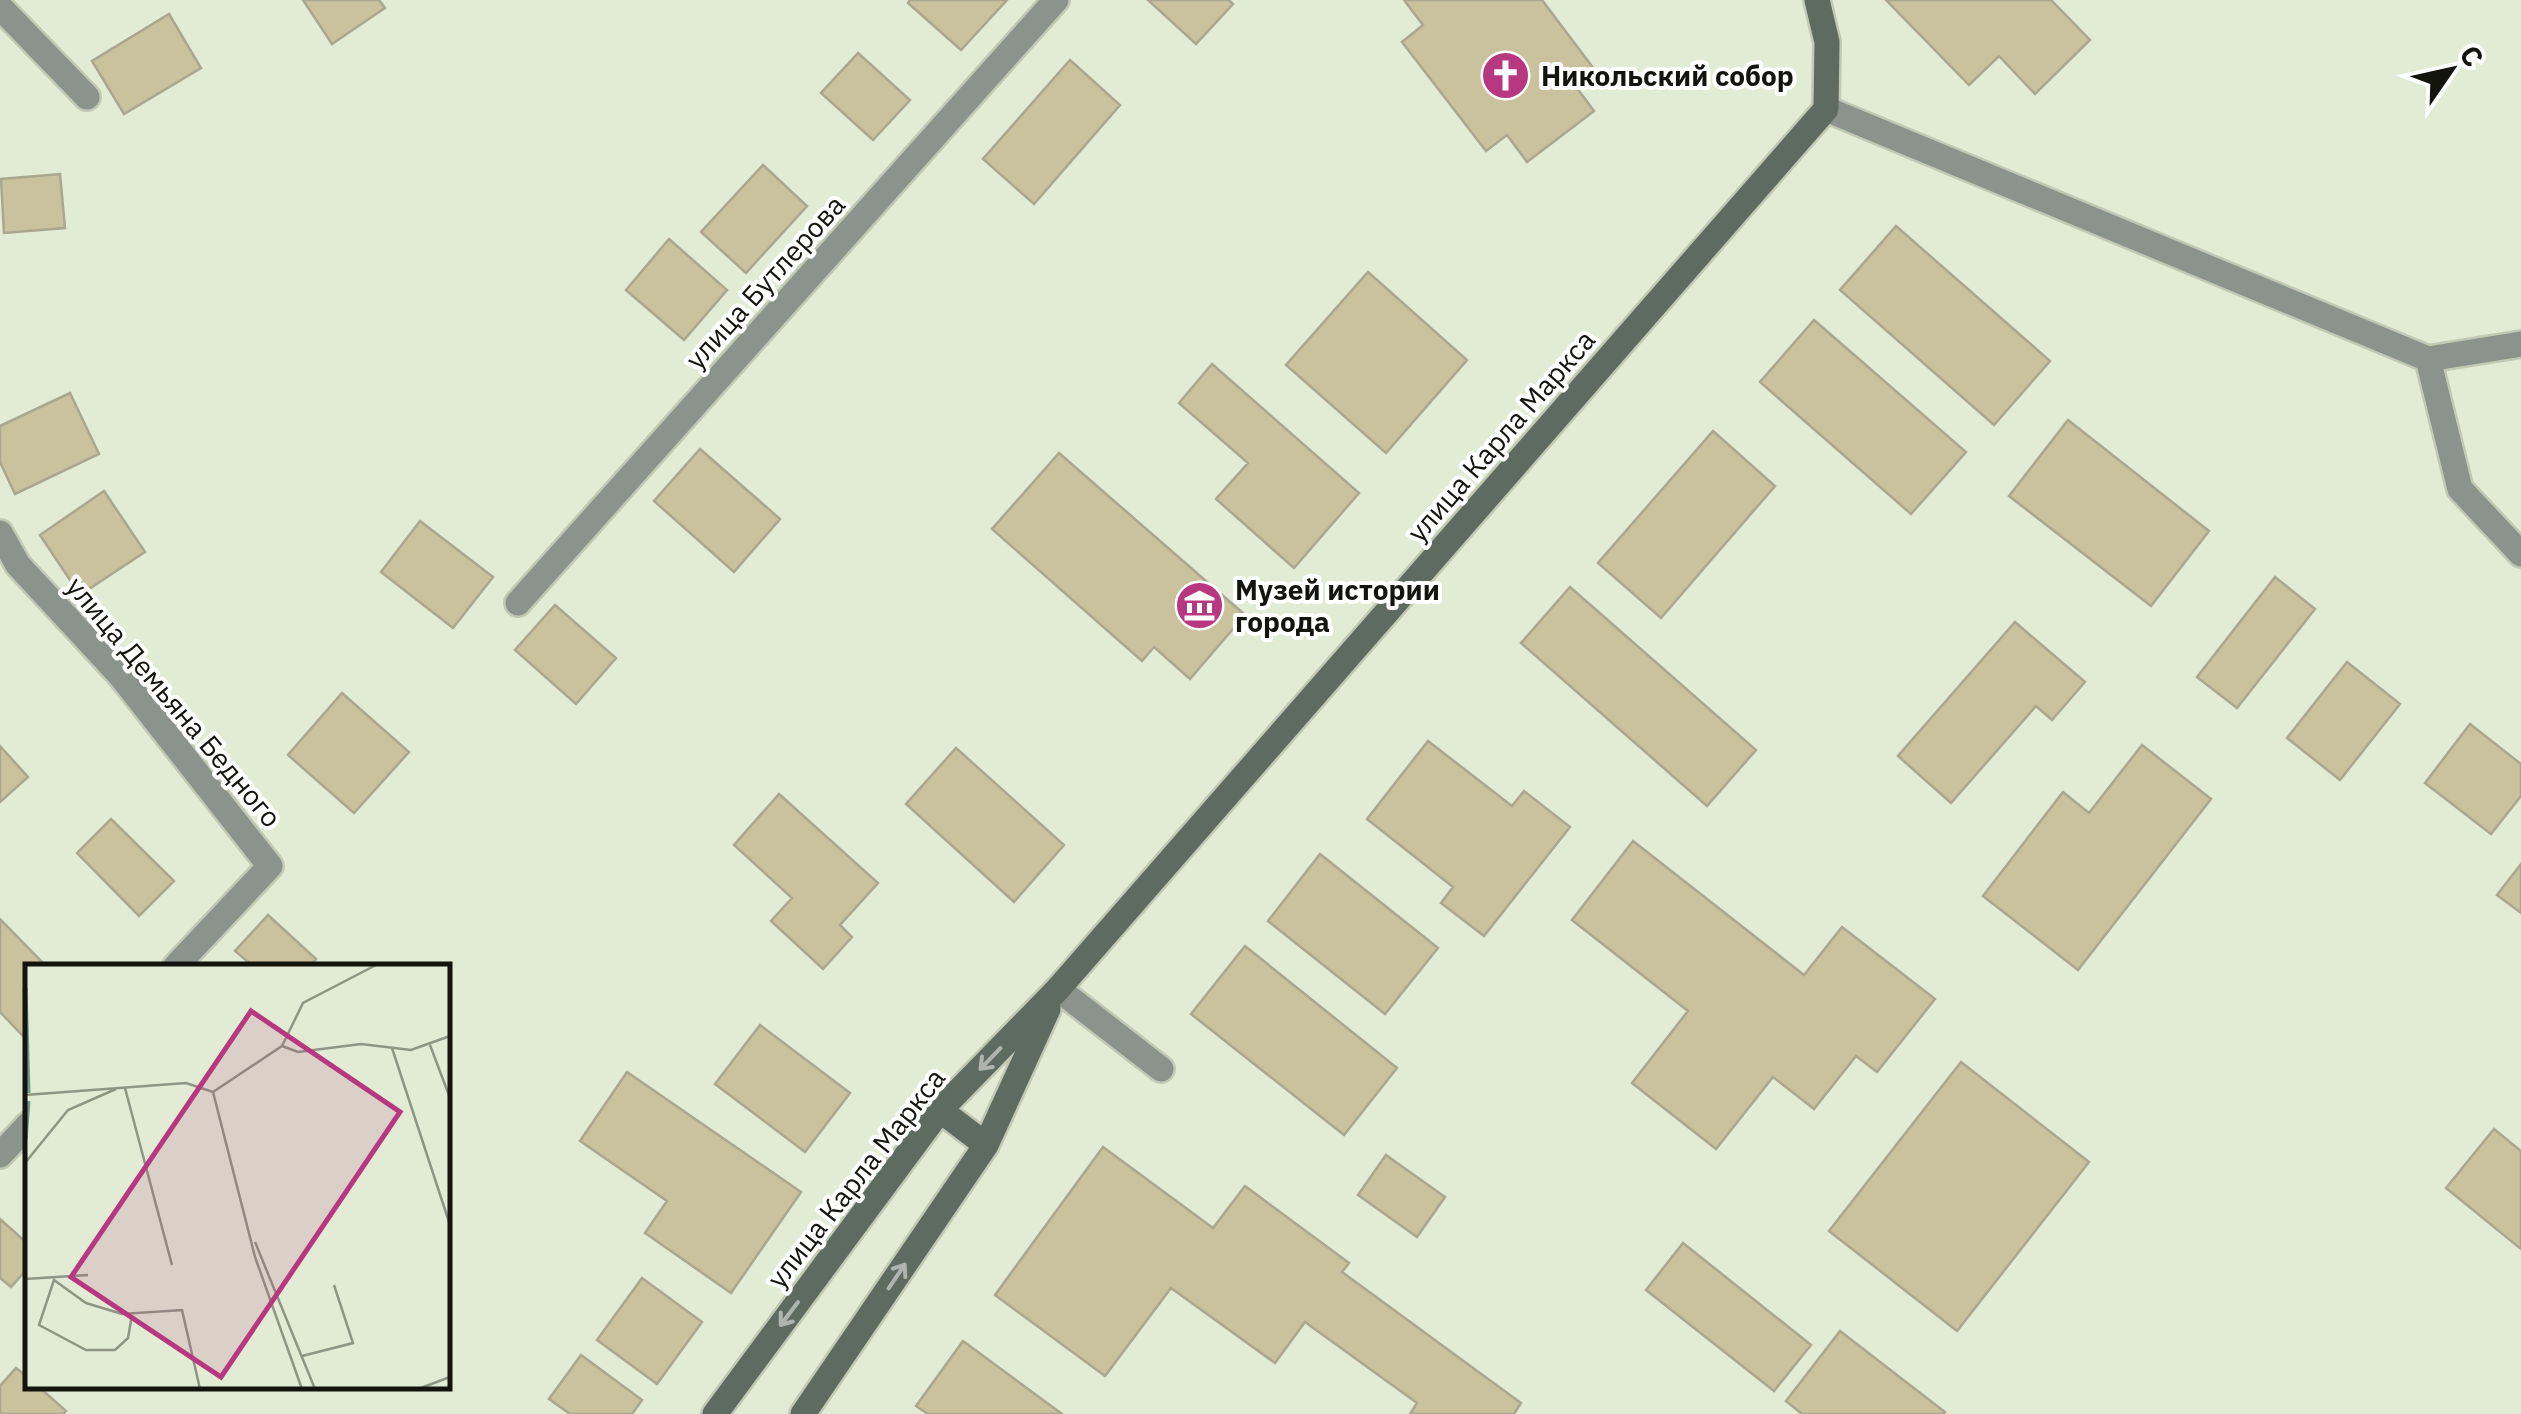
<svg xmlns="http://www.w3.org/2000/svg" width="2521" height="1414" font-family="'IBM Plex Sans',sans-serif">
<rect width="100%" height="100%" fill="#e2ebd4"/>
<path fill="#c9c29c" stroke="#aba690" stroke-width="2.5" d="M 303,0 L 379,0 L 385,8 L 332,44 Z
M 910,0 L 1007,0 L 961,50 L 908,3 Z
M 1148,0 L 1229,0 L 1233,4 L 1196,44 Z
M 1404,0 L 1542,0 L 1594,69 L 1574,84 L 1594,111 L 1527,162 L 1507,135 L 1486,151 L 1402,42 L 1423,25 Z
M 1886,0 L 2051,0 L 2090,40 L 2035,94 L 1999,56 L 1969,85 Z
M 169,14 L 201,68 L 124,114 L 92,61 Z
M 858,53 L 910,100 L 873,140 L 821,93 Z
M 1070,60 L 1120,105 L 1034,204 L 983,159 Z
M 763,165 L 807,206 L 746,273 L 701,232 Z
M 60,174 L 65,228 L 4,233 L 1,179 Z
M 1896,226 L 2050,361 L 1994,425 L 1840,290 Z
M 669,239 L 727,290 L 684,340 L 626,290 Z
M 1368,272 L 1467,360 L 1386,453 L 1286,365 Z
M 1814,320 L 1966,452 L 1911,514 L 1760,382 Z
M 1212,364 L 1359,493 L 1294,568 L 1216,499 L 1248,463 L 1179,403 Z
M 70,393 L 99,454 L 15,494 L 0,462 L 0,426 Z
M 2068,420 L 2209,531 L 2151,606 L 2009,496 Z
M 1713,431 L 1775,486 L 1661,618 L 1598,563 Z
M 700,449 L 780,519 L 734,572 L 654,501 Z
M 1059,453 L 1245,615 L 1190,679 L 1154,647 L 1142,661 L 992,529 Z
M 104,491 L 145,552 L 80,595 L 40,535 Z
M 420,521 L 493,577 L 453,628 L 381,572 Z
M 2275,577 L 2315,609 L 2237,708 L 2197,677 Z
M 1570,587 L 1756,750 L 1707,806 L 1521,643 Z
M 555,605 L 616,658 L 576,704 L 515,650 Z
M 2015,622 L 2085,682 L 2052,720 L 2036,706 L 1951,803 L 1898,756 Z
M 2347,662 L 2400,704 L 2340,780 L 2287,738 Z
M 342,693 L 409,752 L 354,813 L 288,755 Z
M 2470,724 L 2521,764 L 2521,796 L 2491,834 L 2425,783 Z
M 1428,741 L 1512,806 L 1524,791 L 1570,827 L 1484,936 L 1441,903 L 1453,887 L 1367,819 Z
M 2142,745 L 2211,799 L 2078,970 L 1983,896 L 2063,792 L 2089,813 Z
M 0,746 L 28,777 L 0,802 Z
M 956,748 L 1064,845 L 1014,902 L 906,804 Z
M 779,794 L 878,883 L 840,925 L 852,937 L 823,969 L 771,921 L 792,898 L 734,845 Z
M 111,819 L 174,881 L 139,916 L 77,853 Z
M 1633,841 L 1804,975 L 1842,927 L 1935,999 L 1877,1072 L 1856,1056 L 1814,1109 L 1773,1077 L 1716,1149 L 1632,1083 L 1688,1011 L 1572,920 Z
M 1320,854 L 1438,948 L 1385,1014 L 1268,921 Z
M 2521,864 L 2521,913 L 2497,895 Z
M 268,915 L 316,959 L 309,966 L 253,966 L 235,951 Z
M 0,919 L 46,966 L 28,966 L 24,1037 L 0,1012 Z
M 1245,946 L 1397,1068 L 1344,1135 L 1191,1014 Z
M 760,1025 L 850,1093 L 805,1152 L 715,1084 Z
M 1961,1062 L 2089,1162 L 1957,1331 L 1829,1231 Z
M 627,1072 L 801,1192 L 731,1293 L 645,1233 L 667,1201 L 580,1141 Z
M 2494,1129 L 2521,1151 L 2521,1249 L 2446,1188 Z
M 1103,1147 L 1213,1228 L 1245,1186 L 1349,1263 L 1342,1272 L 1521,1403 L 1514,1414 L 1410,1414 L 1417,1403 L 1305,1322 L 1275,1363 L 1171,1288 L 1105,1376 L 995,1295 Z
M 1386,1155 L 1445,1197 L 1417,1237 L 1358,1195 Z
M 0,1219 L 28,1244 L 28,1268 L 11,1287 L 0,1278 Z
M 1683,1243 L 1811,1345 L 1774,1391 L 1646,1290 Z
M 642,1278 L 702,1322 L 657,1384 L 597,1340 Z
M 1840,1331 L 1945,1412 L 1943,1414 L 1802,1414 L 1786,1401 Z
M 963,1341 L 1062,1414 L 928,1414 L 916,1406 Z
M 581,1355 L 642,1400 L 632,1414 L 570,1414 L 549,1399 Z
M 16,1368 L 28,1377 L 28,1386 L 38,1386 L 66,1411 L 63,1414 L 0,1414 L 0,1386 Z"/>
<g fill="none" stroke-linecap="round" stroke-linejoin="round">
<defs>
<path id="lane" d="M 0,7 L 87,97
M 1058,989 L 1161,1069"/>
<path id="street" d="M 1826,109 L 2428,359 L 2460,489 L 2521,554
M 2428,359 L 2521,344
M 0,533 L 18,565 L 120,675 L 270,866 L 176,966
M 518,603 L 1056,0
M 0,1155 L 28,1125"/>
<path id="secondary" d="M 940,1110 L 986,1145
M 715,1414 L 940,1110 L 1058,989 L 1826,109 L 1827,42 L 1817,0
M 803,1414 L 986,1145 L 1048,1009"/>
</defs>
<use href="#lane" stroke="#c1c9b4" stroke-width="30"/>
<use href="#street" stroke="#c1c9b4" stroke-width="30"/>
<use href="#secondary" stroke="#c1c9b4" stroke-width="30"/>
<use href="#lane" stroke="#8a938c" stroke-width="25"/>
<use href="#street" stroke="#8a938c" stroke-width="25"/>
<use href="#secondary" stroke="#5e6b61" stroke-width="25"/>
</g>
<defs><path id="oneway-shaft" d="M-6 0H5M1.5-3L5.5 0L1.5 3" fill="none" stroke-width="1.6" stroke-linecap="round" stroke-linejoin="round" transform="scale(2.5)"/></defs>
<g stroke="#aeb5b0">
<use href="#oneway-shaft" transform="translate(990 1059) rotate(134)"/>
<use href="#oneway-shaft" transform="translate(897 1276) rotate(-56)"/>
<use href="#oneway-shaft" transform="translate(789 1314) rotate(127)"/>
</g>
<defs>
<symbol id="church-disc" viewBox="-11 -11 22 22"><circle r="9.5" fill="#b83781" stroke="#fff"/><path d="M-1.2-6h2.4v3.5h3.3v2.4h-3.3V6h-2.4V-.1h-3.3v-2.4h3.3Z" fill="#fff"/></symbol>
<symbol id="museum-disc" viewBox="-11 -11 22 22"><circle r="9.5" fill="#b83781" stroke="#fff"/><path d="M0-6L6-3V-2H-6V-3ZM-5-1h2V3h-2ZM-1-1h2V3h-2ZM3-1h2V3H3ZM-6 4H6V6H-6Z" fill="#fff"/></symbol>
</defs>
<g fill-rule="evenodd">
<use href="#church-disc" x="1478" y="48" width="55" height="55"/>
<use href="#museum-disc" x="1172" y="578" width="55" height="55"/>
</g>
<g text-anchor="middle" stroke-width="8" stroke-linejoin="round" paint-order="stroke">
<g font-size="28" font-weight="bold" fill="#12140d" stroke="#fff" text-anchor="start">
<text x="1541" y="86">Никольский собор</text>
<text x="1235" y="600">Музей истории<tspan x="1235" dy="32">города</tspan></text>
</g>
<g font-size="28" fill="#12140d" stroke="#fff">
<text transform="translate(765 282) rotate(-48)" y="10">улица Бутлерова</text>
<text transform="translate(1501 436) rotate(-49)" y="10">улица Карла Маркса</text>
<text transform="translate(174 702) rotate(50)" y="10">улица Демьяна Бедного</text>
<text transform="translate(856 1178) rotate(-52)" y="10">улица Карла Маркса</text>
</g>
</g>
<g transform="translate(25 964)">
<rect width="425" height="425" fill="#e2ebd4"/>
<path fill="none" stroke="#6b988d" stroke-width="5" d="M 0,24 L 3,129M 0,175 L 3,137"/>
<path fill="none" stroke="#8f9584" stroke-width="2.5" d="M 405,81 L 425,134M 257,82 L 278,39 L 353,0M 367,84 L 425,261M 100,124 L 147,301M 188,128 L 257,82 L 273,88 L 336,80 L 386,86 L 425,72M 0,131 L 161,119 L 188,128 L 230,293 L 277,425M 0,199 L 43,146 L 91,125M 230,278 L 290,425M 0,315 L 63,311M 107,351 L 103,374 L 90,386 L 61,386 L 14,361 L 29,316 L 61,339 L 97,350 L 157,346 L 175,425M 277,392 L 328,379 L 309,321M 393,425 L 425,413"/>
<path fill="#b83781" fill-opacity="0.15" stroke="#b83781" stroke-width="5" d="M 226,47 L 375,148 L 196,413 L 46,313 Z"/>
<rect width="425" height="425" fill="none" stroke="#12140d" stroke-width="5"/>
</g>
<g transform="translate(2451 70) rotate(56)" stroke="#ffffff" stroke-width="8" paint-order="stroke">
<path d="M0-8L18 38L0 25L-18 38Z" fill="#12140d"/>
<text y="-15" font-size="28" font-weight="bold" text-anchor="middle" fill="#12140d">С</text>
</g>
</svg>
